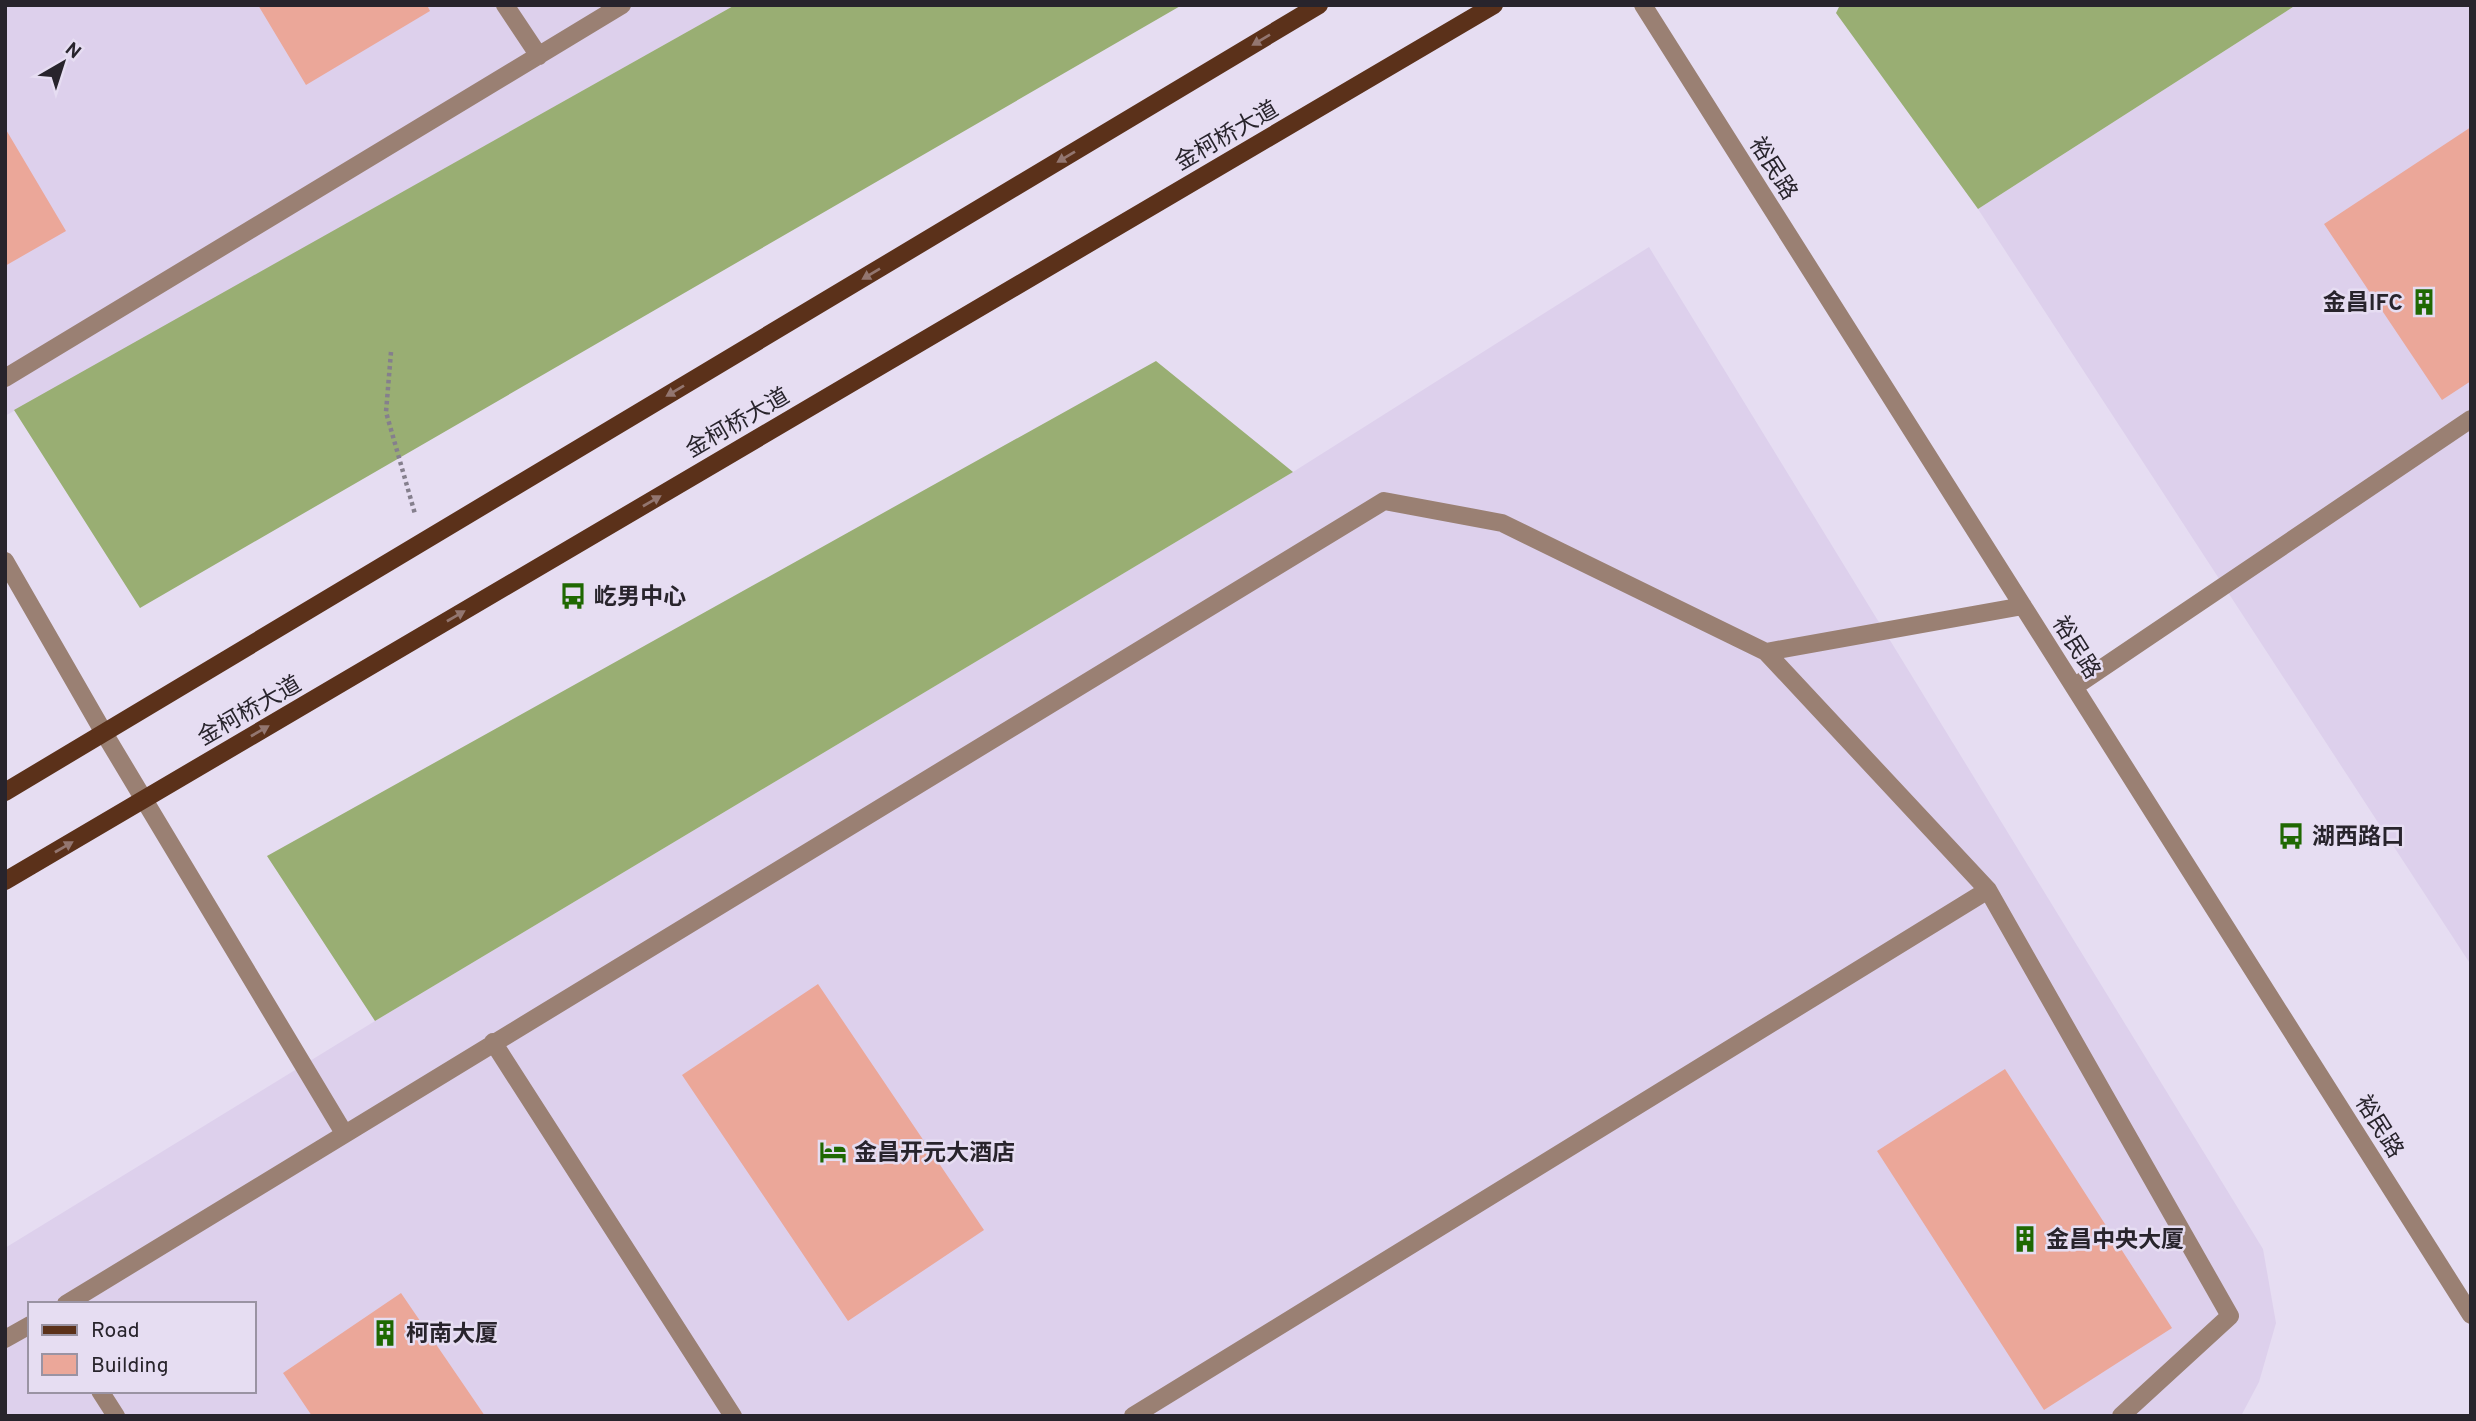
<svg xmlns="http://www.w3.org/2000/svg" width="2476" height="1421" font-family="Overpass,'Noto Sans SC',sans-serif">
<rect width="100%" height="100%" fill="#e6ddf2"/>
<path fill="#ddd0ec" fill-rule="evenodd" d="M 5,5 L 735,5 L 5,416 Z
M 2296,5 L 2471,5 L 2471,965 L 1978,209 Z
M 1649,247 L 2263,1249 L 2276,1323 L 2259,1382 L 2241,1416 L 5,1416 L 5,1248 L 375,1021 L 1293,472 ZM 30,1304 L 254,1304 L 254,1391 L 30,1391 Z"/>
<path fill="#99ae73" d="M 735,5 L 1182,5 L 140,608 L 14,410 Z
M 1840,5 L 2296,5 L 1978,209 L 1836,13 Z
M 1156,361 L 1293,472 L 375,1021 L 267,856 Z"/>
<path fill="#eba799" d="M 258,5 L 427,5 L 430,11 L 306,85 Z
M 2471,127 L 2471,381 L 2442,400 L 2324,224 Z
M 5,128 L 66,231 L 5,266 Z
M 818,984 L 984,1230 L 848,1321 L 682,1075 Z
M 2005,1069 L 2172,1328 L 2044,1410 L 1877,1151 Z
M 401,1293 L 485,1416 L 312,1416 L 283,1373 Z"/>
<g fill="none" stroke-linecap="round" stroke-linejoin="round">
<path stroke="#857f8d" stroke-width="4.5" stroke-dasharray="3.5 3.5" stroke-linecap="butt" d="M 391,352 L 386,412 L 415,514"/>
<path stroke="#9a8073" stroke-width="18" d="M 505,5 L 539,56
M 1643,5 L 2471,1315
M 5,378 L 622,5
M 5,561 L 104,733 L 344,1133
M 1766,652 L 2023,606
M 2074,687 L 2471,419
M 493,1042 L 733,1416
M 66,1304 L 1384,501 L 1502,523 L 1766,652 L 1988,890 L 2230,1316 L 2121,1416
M 5,1339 L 30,1325
M 100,1391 L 116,1416
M 1133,1416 L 1988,890"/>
<path stroke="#5b311a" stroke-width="18" d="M 5,792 L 1319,5
M 5,881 L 1494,5"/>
</g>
<defs><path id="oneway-solid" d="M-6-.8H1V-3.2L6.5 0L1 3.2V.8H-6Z" transform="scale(1.75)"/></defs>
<g fill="#937670">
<use href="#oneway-solid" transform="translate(1261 40) rotate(149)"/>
<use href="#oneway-solid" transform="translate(1066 157) rotate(149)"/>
<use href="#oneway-solid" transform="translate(871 274) rotate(149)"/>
<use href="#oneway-solid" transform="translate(675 391) rotate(149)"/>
<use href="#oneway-solid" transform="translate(652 501) rotate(-30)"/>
<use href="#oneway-solid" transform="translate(456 616) rotate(-30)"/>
<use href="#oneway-solid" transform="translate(260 731) rotate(-30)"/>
<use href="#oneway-solid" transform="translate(64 847) rotate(-30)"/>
</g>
<defs>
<symbol id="building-bare" viewBox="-9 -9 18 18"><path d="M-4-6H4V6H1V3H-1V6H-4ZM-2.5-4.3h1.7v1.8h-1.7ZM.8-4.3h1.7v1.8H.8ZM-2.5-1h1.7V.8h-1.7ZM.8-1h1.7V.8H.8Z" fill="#1f6802" stroke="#e6ddf2" stroke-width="2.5" paint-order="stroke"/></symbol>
<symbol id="bus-bare" viewBox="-9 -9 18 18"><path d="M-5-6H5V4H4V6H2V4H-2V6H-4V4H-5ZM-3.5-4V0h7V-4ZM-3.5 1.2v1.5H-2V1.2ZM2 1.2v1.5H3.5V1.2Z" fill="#1f6802" stroke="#e6ddf2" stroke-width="2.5" paint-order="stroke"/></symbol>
<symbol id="hotel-bare" viewBox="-9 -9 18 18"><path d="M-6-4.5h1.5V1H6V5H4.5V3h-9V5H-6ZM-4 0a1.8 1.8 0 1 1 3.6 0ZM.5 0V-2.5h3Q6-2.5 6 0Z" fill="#1f6802" stroke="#e6ddf2" stroke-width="2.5" paint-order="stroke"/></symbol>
</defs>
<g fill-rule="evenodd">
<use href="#building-bare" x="2405" y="283" width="38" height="38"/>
<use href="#bus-bare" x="554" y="577" width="38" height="38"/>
<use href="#bus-bare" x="2272" y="817" width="38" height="38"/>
<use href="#hotel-bare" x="814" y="1133" width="38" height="38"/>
<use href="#building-bare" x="2006" y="1220" width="38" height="38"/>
<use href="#building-bare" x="366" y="1314" width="38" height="38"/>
</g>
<g text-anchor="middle" stroke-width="5" stroke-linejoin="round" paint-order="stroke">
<g font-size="23" fill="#28242c" stroke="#e6ddf2">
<text transform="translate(1226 135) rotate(-30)" y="8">金柯桥大道</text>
<text transform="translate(1774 168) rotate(58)" y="8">裕民路</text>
<text transform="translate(737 422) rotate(-30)" y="8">金柯桥大道</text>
<text transform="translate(2077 647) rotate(58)" y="8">裕民路</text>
<text transform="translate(249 710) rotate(-30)" y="8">金柯桥大道</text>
<text transform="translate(2380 1126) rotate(58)" y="8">裕民路</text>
</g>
<g font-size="23" font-weight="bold" fill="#28242c" stroke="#e6ddf2" text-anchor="start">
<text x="2403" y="310" text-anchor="end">金昌IFC</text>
<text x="594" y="604">屹男中心</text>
<text x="2312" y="844">湖西路口</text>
<text x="854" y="1160">金昌开元大酒店</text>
<text x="2046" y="1247">金昌中央大厦</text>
<text x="406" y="1341">柯南大厦</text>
</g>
</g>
<rect width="2476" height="1421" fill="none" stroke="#28242c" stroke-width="14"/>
<rect x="28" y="1302" width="228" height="91" fill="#e6ddf2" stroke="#9a93a3" stroke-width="2"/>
<rect x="42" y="1325" width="35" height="10" fill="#5b311a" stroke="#9a93a3" stroke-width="2"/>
<text x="91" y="1337" font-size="21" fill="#28242c">Road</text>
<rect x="42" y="1354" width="35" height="21" fill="#eba799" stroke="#9a93a3" stroke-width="2"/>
<text x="91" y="1372" font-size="21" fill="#28242c">Building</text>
<g transform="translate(63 63) rotate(39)" stroke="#e6ddf2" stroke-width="5" paint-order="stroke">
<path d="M0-5L12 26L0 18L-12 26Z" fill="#28242c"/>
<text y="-10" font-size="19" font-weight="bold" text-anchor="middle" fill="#28242c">N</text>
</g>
</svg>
